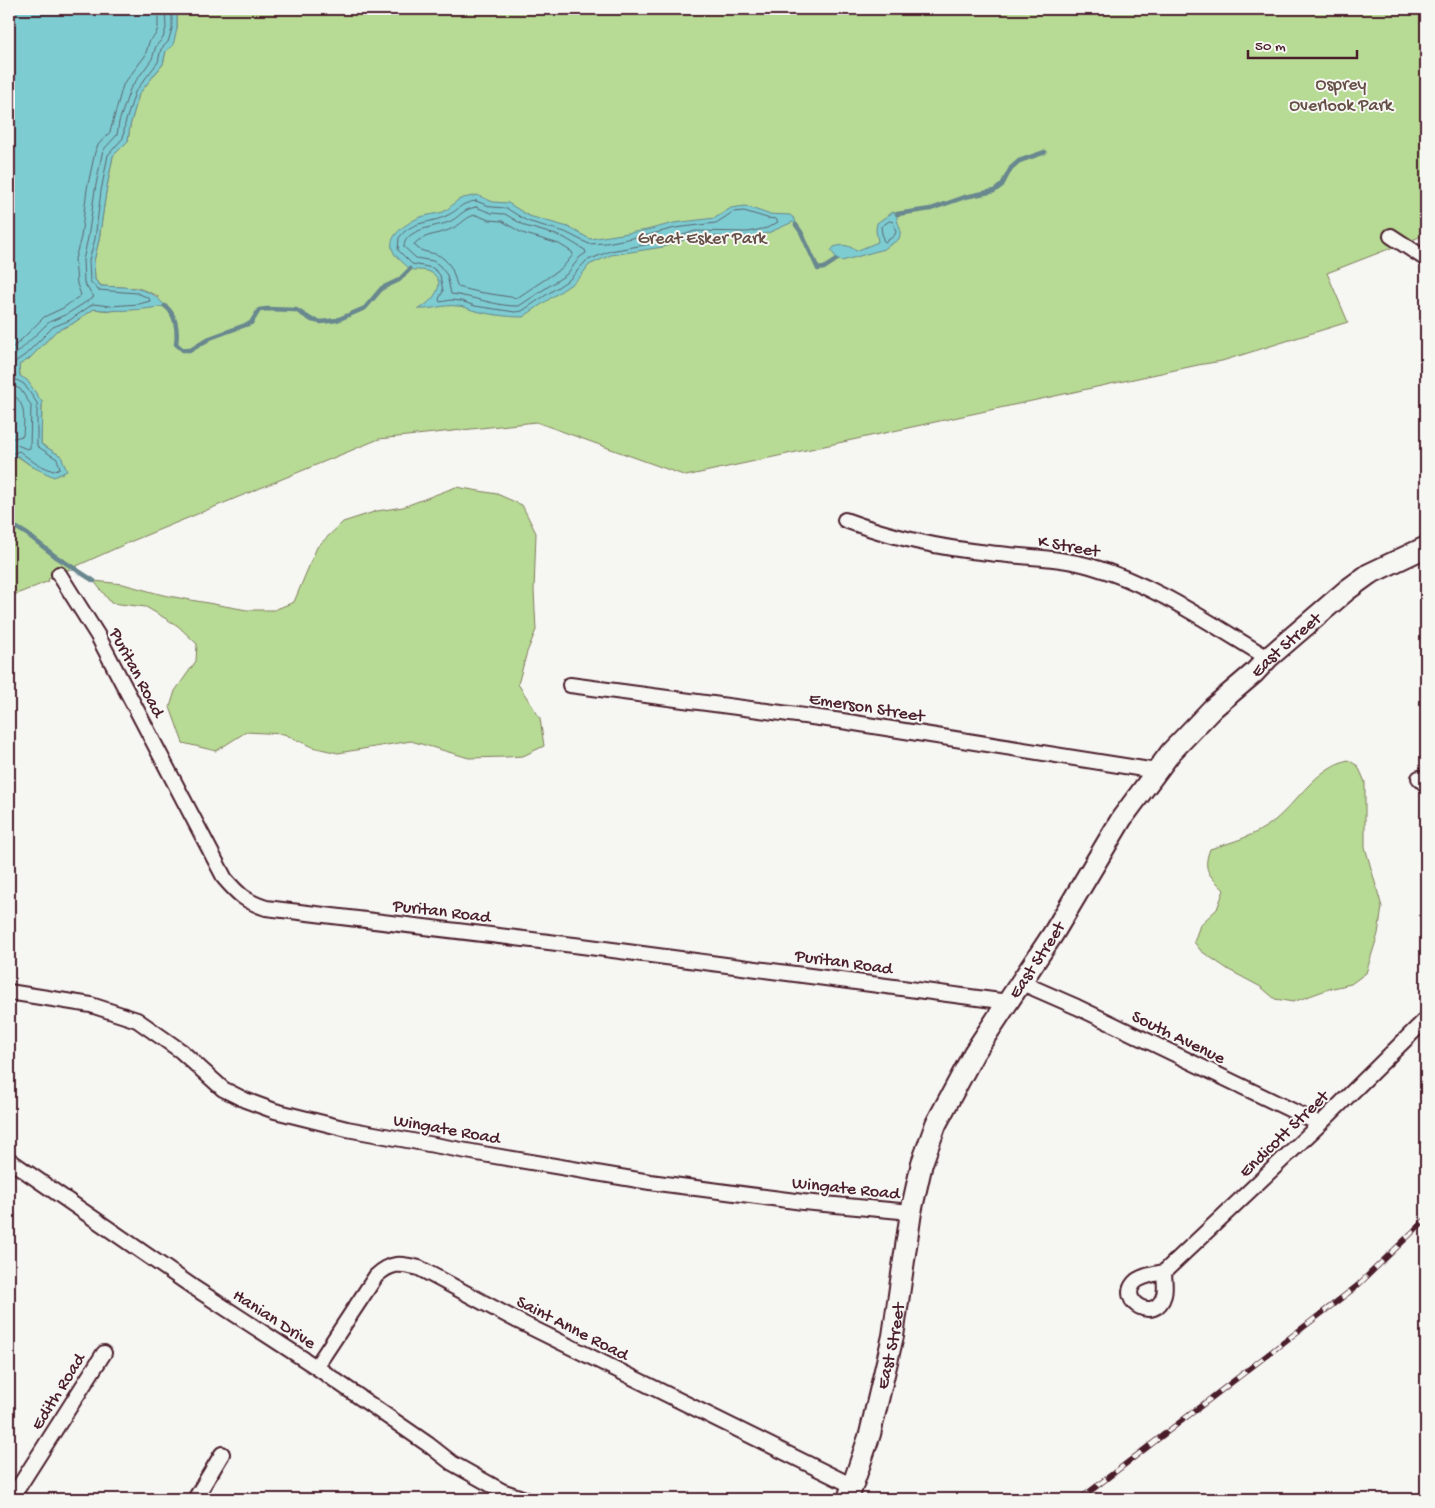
<svg xmlns="http://www.w3.org/2000/svg" width="1435" height="1508" font-family="'Gochi Hand',sans-serif">
<rect width="100%" height="100%" fill="#f6f6f2"/>
<filter id="ink" filterUnits="userSpaceOnUse"><feTurbulence type="fractalNoise" baseFrequency=".02" numOctaves="2"/><feDisplacementMap in="SourceGraphic" scale="10" xChannelSelector="R" yChannelSelector="G"/><feConvolveMatrix kernelMatrix="1 2 1 2 8 2 1 2 1" color-interpolation-filters="sRGB"/></filter>
<g filter="url(#ink)">
<path fill="#b7da94" stroke="#807c60" d="M 177,9 L 1426,9 L 1426,239 L 1422,236 L 1327,273 L 1348,322 L 1222,361 L 1198,365 L 686,476 L 536,422 L 379,439 L 132,541 L 48,579 L 49,581 L 9,597 L 9,529 L 17,528 L 9,520 L 9,461 L 17,456 L 33,467 L 61,456 L 41,444 L 42,402 L 20,376 L 19,365 L 29,359 L 56,331 L 72,324 L 94,309 L 110,311 L 157,307 L 158,296 L 138,288 L 102,286 L 95,280 L 94,261 L 99,240 L 106,192 L 113,156 L 128,141 L 130,126 L 139,94 L 163,64 L 166,51 L 177,29 Z
M 456,487 L 497,494 L 522,505 L 536,533 L 534,591 L 536,630 L 527,652 L 518,684 L 540,718 L 544,746 L 523,756 L 506,757 L 469,758 L 411,741 L 338,753 L 312,747 L 284,734 L 246,732 L 216,751 L 183,743 L 170,707 L 175,691 L 196,661 L 197,644 L 178,626 L 146,607 L 111,603 L 94,581 L 123,584 L 163,595 L 247,610 L 274,610 L 294,602 L 317,547 L 343,522 L 377,511 L 403,507 Z
M 1348,760 L 1358,766 L 1365,782 L 1365,847 L 1382,907 L 1378,934 L 1366,973 L 1351,984 L 1329,989 L 1293,1002 L 1275,999 L 1261,987 L 1229,970 L 1201,951 L 1194,942 L 1200,925 L 1217,909 L 1224,890 C 1209,875 1202,870 1210,849 C 1233,842 1255,836 1274,821 C 1298,801 1316,768 1348,760 Z"/>
<path fill="#7bccd2" stroke="#67878f" d="M 9,9 L 177,9 L 177,29 L 173,45 L 166,51 L 163,64 L 139,94 L 130,126 L 128,141 L 113,156 L 106,192 L 99,240 L 94,261 L 95,280 L 101,286 C 126,288 148,284 165,306 C 142,310 117,312 94,309 L 72,324 L 56,331 L 29,359 L 19,365 L 20,376 L 27,380 L 42,402 L 41,444 L 61,456 L 67,471 L 54,477 L 33,467 L 18,456 L 9,461 Z
M 477,195 L 493,202 L 508,203 L 529,216 L 568,227 L 590,239 L 647,230 L 674,223 L 715,218 L 731,208 L 745,206 L 768,214 L 790,215 L 795,219 L 796,225 L 793,222 L 768,233 L 749,237 L 695,236 L 663,247 L 611,255 L 589,265 L 580,277 L 573,283 L 523,317 C 508,317 486,314 472,310 C 467,308 462,306 457,306 C 444,304 432,310 418,309 C 431,304 450,282 430,272 C 424,269 417,271 410,269 C 408,267 394,255 394,253 C 384,236 408,223 420,217 C 427,215 436,214 443,212 C 449,209 453,204 458,200 C 464,197 471,197 477,195 Z
M 893,212 L 897,214 C 896,225 903,226 899,239 L 884,249 L 842,261 L 836,260 L 836,257 L 831,251 L 834,247 C 843,244 849,245 856,251 L 878,242 L 876,230 L 877,223 Z"/>
<g fill="none" stroke-linecap="round" stroke-linejoin="round">
<path stroke="#5e646e" stroke-width="1" d="M 476,201 L 492,207 L 506,208 L 527,221 L 565,232 L 589,244 L 606,243 L 648,235 L 675,228 L 716,223 L 733,212 L 744,211 L 767,218 L 776,219 L 778,222 L 767,228 L 748,232 L 695,231 L 662,242 L 610,251 L 586,261 L 570,279 L 522,311 L 515,312 L 475,306 L 461,301 L 451,300 L 440,302 L 439,299 L 443,291 L 440,275 L 433,268 L 412,264 L 398,250 L 399,238 C 411,220 432,224 448,215 C 462,208 458,204 476,201 Z
M 476,207 L 491,213 L 505,214 L 525,226 L 563,237 L 585,250 L 586,253 L 580,257 L 567,274 L 519,306 C 498,307 472,296 451,294 L 447,275 L 439,265 L 433,261 L 416,258 L 404,247 C 404,229 436,227 449,222 C 460,217 461,210 476,207 Z
M 476,215 L 489,220 L 502,221 L 522,233 L 559,244 L 572,252 L 573,255 L 562,268 L 517,298 L 478,292 L 458,287 C 453,276 455,269 444,259 C 435,250 420,255 414,244 C 425,233 442,235 455,227 C 463,223 467,216 476,215 Z
M 890,221 L 893,222 L 896,232 L 894,236 L 885,242 L 883,240 L 881,227 Z
M 9,350 L 17,344 L 44,317 L 63,308 L 81,295 L 77,284 L 75,259 L 81,237 L 87,189 L 95,152 L 98,145 L 110,132 L 123,85 L 145,56 L 149,42 L 156,34 L 158,27 L 158,9
M 9,361 L 49,322 L 67,314 L 94,297 L 84,283 L 83,260 L 88,238 L 95,190 L 102,154 L 105,148 L 117,135 L 119,122 L 130,89 L 152,59 L 156,46 L 163,38 L 166,28 L 165,9
M 9,379 L 12,385 L 20,389 L 31,405 L 30,448 L 27,449 L 17,445 L 9,448
M 9,392 C 27,402 24,417 23,436 L 9,439
M 9,455 L 19,451 L 35,463 L 53,471 L 60,468 L 57,459 L 37,446 L 37,403 L 24,384 L 15,379 L 14,366 L 15,362 L 25,355 L 53,327 L 70,320 L 93,304 L 110,306 L 139,304 L 150,301 L 149,298 L 137,293 L 98,290 L 90,281 L 89,260 L 95,239 L 101,191 L 108,155 L 123,138 L 125,124 L 135,92 L 158,62 L 161,49 L 168,42 L 172,29 L 172,9"/>
<path stroke="#67878f" stroke-width="4.5" d="M 897,214 L 931,209 L 965,197 L 994,191 L 1002,185 L 1011,168 L 1019,161 L 1045,152
M 796,225 L 801,232 L 818,269 L 824,268 L 836,260
M 165,306 C 176,314 178,330 176,344 L 183,350 L 191,350 L 210,338 L 251,323 L 259,310 L 267,309 L 296,310 L 312,320 L 321,322 L 337,320 L 365,308 L 382,288 L 399,280 L 410,269
M 17,528 L 27,534 L 55,556 L 94,581"/>
<defs>
<path id="street" d="M 1391,236 L 1426,259
M 845,520 C 891,537 939,548 989,553 C 1022,557 1057,557 1090,566 C 1154,584 1211,624 1268,658
M 59,574 L 98,636 L 225,879 C 239,895 245,901 266,908 L 582,946 L 1008,1002
M 570,685 L 842,721 L 1156,771
M 1419,778 L 1426,785
M 1022,983 L 1077,1007 L 1320,1124
M 9,992 L 91,1005 L 137,1020 L 181,1051 L 223,1089 L 245,1100 L 275,1111 L 347,1129 L 483,1154 L 650,1182 L 803,1202 L 911,1212
M 9,1160 L 193,1287 L 316,1367 L 429,1445 L 452,1463 L 502,1491 L 525,1499
M 1164,1272 C 1164,1279 1166,1288 1164,1295 C 1156,1324 1118,1302 1134,1283 C 1140,1276 1155,1274 1164,1272 L 1320,1124 L 1426,1019
M 316,1367 L 376,1276 C 391,1262 400,1263 419,1268 L 518,1321 L 853,1486
M 11,1499 L 104,1353
M 195,1499 L 222,1454"/>
<g id="secondary">
<path id="s1" d="M 848,1499 L 870,1434 L 893,1336 L 911,1212 L 922,1163 L 936,1124 L 974,1053 L 1053,934 L 1122,818 L 1171,752 L 1213,708 L 1254,673 L 1268,658 L 1347,590 L 1369,574 L 1426,547"/>
</g>
</defs>
<use href="#street" stroke="#4a1f2b" stroke-width="18"/>
<use href="#secondary" stroke="#4a1f2b" stroke-width="24"/>
<use href="#street" stroke="#f6f6f2" stroke-width="14"/>
<use href="#secondary" stroke="#f6f6f2" stroke-width="20"/>
<defs>
<path id="rail" d="M 1080,1499 L 1357,1286 L 1426,1219"/>
</defs>
<use href="#rail" stroke="#4a1f2b" stroke-width="5.5"/>
<use href="#rail" stroke="#f6f6f2" stroke-width="4" stroke-dasharray="11" stroke-linecap="butt"/>
</g>
</g>
<g text-anchor="middle" stroke-width="4" stroke-linejoin="round" paint-order="stroke">
<g font-size="18" fill="#654e45" stroke="#f6f6f2">
<text x="1341" y="89">Osprey<tspan x="1341" dy="21">Overlook Park</tspan></text>
<text x="702" y="243">Great Esker Park</text>
</g>
<g font-size="18" fill="#4a1f2b" stroke="#f6f6f2">
<text transform="translate(1069 545) rotate(10)" y="6">K Street</text>
<text dy="6" stroke="none"><textPath href="#s1" startOffset="984">East Street</textPath></text>
<text transform="translate(138 672) rotate(62)" y="6">Puritan Road</text>
<text transform="translate(867 706) rotate(9)" y="6">Emerson Street</text>
<text transform="translate(442 910) rotate(7)" y="6">Puritan Road</text>
<text dy="6" stroke="none"><textPath href="#s1" startOffset="579">East Street</textPath></text>
<text transform="translate(844 961) rotate(8)" y="6">Puritan Road</text>
<text transform="translate(1179 1036) rotate(26)" y="6">South Avenue</text>
<text transform="translate(447 1128) rotate(10)" y="6">Wingate Road</text>
<text transform="translate(1283 1133) rotate(-44)" y="6">Endicott Street</text>
<text transform="translate(846 1187) rotate(6)" y="6">Wingate Road</text>
<text transform="translate(275 1318) rotate(33)" y="6">Hanian Drive</text>
<text transform="translate(573 1327) rotate(27)" y="6">Saint Anne Road</text>
<text dy="6" stroke="none"><textPath href="#s1" startOffset="159">East Street</textPath></text>
<text transform="translate(57 1391) rotate(-58)" y="6">Edith Road</text>
</g>
</g>
<rect width="1435" height="1508" fill="none" stroke="#f6f6f2" stroke-width="30"/>
<rect x="15" y="15" width="1405" height="1478" fill="none" stroke="#4a1f2b" stroke-width="2" filter="url(#ink)"/>
<path d="M1248 50v8h109v-8" fill="none" stroke="#4a1f2b" stroke-width="2.5"/>
<text x="1255" y="50" font-size="15" fill="#4a1f2b" stroke="#f6f6f2" stroke-width="4" paint-order="stroke">50 m</text>
</svg>
